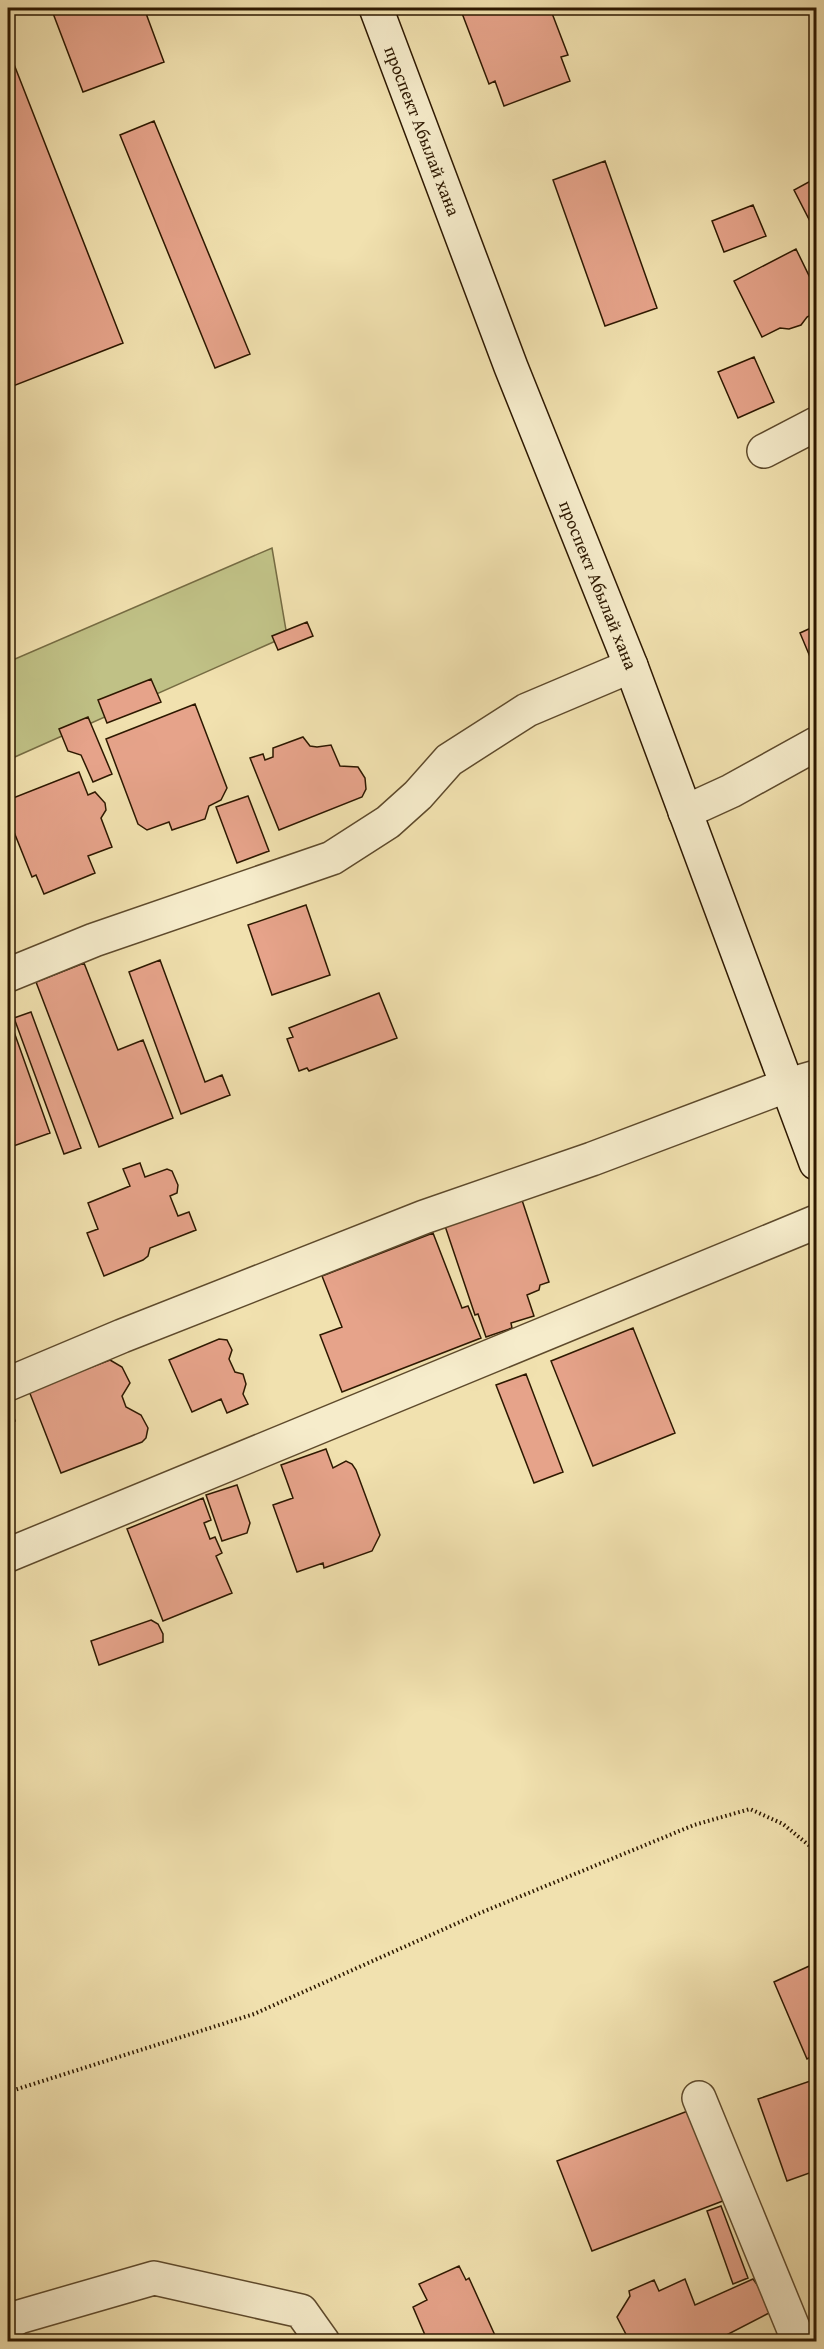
<svg xmlns="http://www.w3.org/2000/svg" width="824" height="2349" font-family="'Gentium Book Plus',serif">
<rect width="100%" height="100%" fill="#f1e1af"/>
<filter id="stains"><feTurbulence type="fractalNoise" baseFrequency=".00333" numOctaves="4"/><feColorMatrix values="0 0 0 0 .2 0 0 0 0 .09 0 0 0 0 .02 0 0 0 .5 -.17"/></filter>
<radialGradient id="worn" r=".72"><stop offset=".6" stop-color="#630" stop-opacity="0"/><stop offset="1" stop-color="#630" stop-opacity=".3"/></radialGradient>
<path fill="#c0c186" stroke="#766c43" stroke-width="1.5" d="M 272,548 L 287,636 L 8,760 L 8,662 Z"/>
<path fill="#e6a38a" stroke="#2d1800" stroke-width="1.5" d="M 51,8 L 144,8 L 164,62 L 83,92 Z
M 460,8 L 550,8 L 568,55 L 561,57 L 570,81 L 504,106 L 495,81 L 489,84 Z
M 8,49 L 123,343 L 8,388 Z
M 154,121 L 250,354 L 215,368 L 120,135 Z
M 605,161 L 657,308 L 605,326 L 553,180 Z
M 816,178 L 816,233 L 794,190 Z
M 753,205 L 766,236 L 724,252 L 712,221 Z
M 796,249 L 816,290 L 816,312 L 807,317 L 801,325 L 789,329 L 780,328 L 762,337 L 734,281 Z
M 754,357 L 774,402 L 738,418 L 718,372 Z
M 307,622 L 313,636 L 278,650 L 272,636 Z
M 813,627 L 816,635 L 816,671 L 800,633 Z
M 151,679 L 161,702 L 107,723 L 98,700 Z
M 195,704 L 227,788 L 221,800 L 209,806 L 205,819 L 172,830 L 169,822 L 147,830 L 138,824 L 106,739 Z
M 88,717 L 112,774 L 93,782 L 81,755 L 68,751 L 59,729 Z
M 303,737 L 310,746 L 317,747 L 331,745 L 340,766 L 358,767 L 365,778 L 366,789 L 362,797 L 279,830 L 250,758 L 263,754 L 265,760 L 273,757 L 273,748 Z
M 79,772 L 88,795 L 95,792 L 105,803 L 106,810 L 101,818 L 112,847 L 88,856 L 95,873 L 44,894 L 36,875 L 32,877 L 8,817 L 8,800 Z
M 248,796 L 269,851 L 237,863 L 216,807 Z
M 306,905 L 330,975 L 272,995 L 248,925 Z
M 160,960 L 205,1082 L 222,1075 L 230,1095 L 181,1114 L 129,972 Z
M 84,963 L 118,1050 L 143,1040 L 173,1118 L 99,1147 L 36,982 Z
M 379,993 L 397,1038 L 309,1071 L 307,1068 L 299,1071 L 287,1039 L 293,1037 L 289,1028 Z
M 31,1012 L 81,1148 L 64,1154 L 14,1018 Z
M 8,1015 L 50,1133 L 8,1148 Z
M 140,1163 L 145,1177 L 167,1169 L 172,1171 L 178,1185 L 177,1193 L 170,1196 L 178,1216 L 189,1212 L 196,1230 L 150,1248 L 148,1256 L 143,1260 L 104,1276 L 87,1233 L 98,1229 L 88,1203 L 130,1186 L 123,1169 Z
M 521,1197 L 549,1282 L 540,1285 L 539,1290 L 527,1295 L 534,1316 L 511,1323 L 512,1328 L 486,1337 L 478,1314 L 475,1315 L 444,1223 Z
M 433,1233 L 462,1308 L 468,1306 L 481,1338 L 342,1392 L 320,1335 L 342,1327 L 322,1276 Z
M 633,1328 L 675,1433 L 593,1466 L 551,1361 Z
M 219,1339 L 227,1340 L 232,1350 L 229,1359 L 235,1372 L 243,1374 L 246,1384 L 243,1394 L 248,1404 L 227,1413 L 221,1399 L 192,1412 L 169,1360 Z
M 110,1360 L 122,1367 L 130,1383 L 122,1396 L 126,1407 L 141,1415 L 148,1428 L 146,1438 L 142,1442 L 61,1473 L 29,1391 Z
M 526,1374 L 563,1472 L 534,1483 L 496,1385 Z
M 9,1402 L 15,1421 L 9,1423 L 11,1429 L 8,1430 Z
M 326,1449 L 333,1468 L 346,1461 L 352,1464 L 356,1470 L 380,1535 L 372,1551 L 324,1568 L 323,1563 L 297,1572 L 273,1505 L 293,1498 L 281,1465 Z
M 237,1485 L 250,1523 L 247,1533 L 222,1541 L 206,1495 Z
M 203,1498 L 211,1520 L 204,1523 L 210,1539 L 215,1537 L 222,1553 L 216,1556 L 232,1593 L 163,1621 L 127,1529 Z
M 151,1620 L 158,1624 L 163,1634 L 163,1642 L 99,1665 L 91,1641 Z
M 816,1963 L 816,2054 L 807,2059 L 774,1982 Z
M 816,2079 L 816,2174 L 812,2172 L 787,2181 L 758,2099 Z
M 693,2109 L 728,2199 L 592,2251 L 557,2161 Z
M 721,2206 L 748,2278 L 733,2284 L 707,2211 Z
M 459,2266 L 466,2280 L 469,2278 L 498,2342 L 428,2342 L 413,2307 L 427,2300 L 419,2284 Z
M 685,2279 L 695,2305 L 753,2279 L 766,2297 L 769,2313 L 713,2342 L 630,2342 L 617,2317 L 630,2296 L 629,2291 L 654,2280 L 659,2291 Z"/>
<g fill="none" stroke-linecap="round" stroke-linejoin="round">
<defs>
<path id="street" d="M 764,451 L 816,424
M 685,812 L 731,791 L 816,744
M 8,975 L 94,940 L 332,858 L 388,822 L 418,795 L 449,760 L 527,710 L 631,666
M 8,1384 L 122,1336 L 424,1217 L 592,1159 L 788,1085 L 816,1077
M 8,1555 L 816,1222
M 699,2098 L 799,2342
M 8,2323 L 19,2317 L 154,2278 L 301,2311 L 323,2342"/>
<path id="secondary" d="M 376,8 L 511,367 L 631,666 L 816,1163"/>
</defs>
<use href="#street" stroke="#5e4a2c" stroke-width="36"/>
<use href="#secondary" stroke="#2d1800" stroke-width="36"/>
<path stroke="#2d1800" stroke-width="4" stroke-dasharray="1.5 3" stroke-linecap="butt" d="M 8,2092 L 254,2014 L 480,1913 L 694,1825 L 750,1809 L 783,1824 L 816,1851"/>
<use href="#street" stroke="#f6eccb" stroke-width="33"/>
<use href="#secondary" stroke="#f6eccb" stroke-width="33"/>
</g>
<g text-anchor="middle" stroke-width="4.5" stroke-linejoin="round" paint-order="stroke">
<g font-size="18" fill="#2d1800" stroke="#f6eccb">
<text transform="translate(422 131) rotate(69)" y="6">проспект Абылай хана</text>
<text transform="translate(598 585) rotate(68)" y="6">проспект Абылай хана</text>
</g>
</g>
<rect width="824" height="2349" fill="none" stroke="#f1e1af" stroke-width="30"/>
<rect x="9" y="9" width="806" height="2331" fill="none" stroke="#2d1800" stroke-width="3"/>
<rect x="15" y="15" width="794" height="2319" fill="none" stroke="#2d1800" stroke-width="1.5"/>
<rect width="100%" height="100%" filter="url(#stains)"/>
<rect width="100%" height="100%" fill="url(#worn)"/>
</svg>
